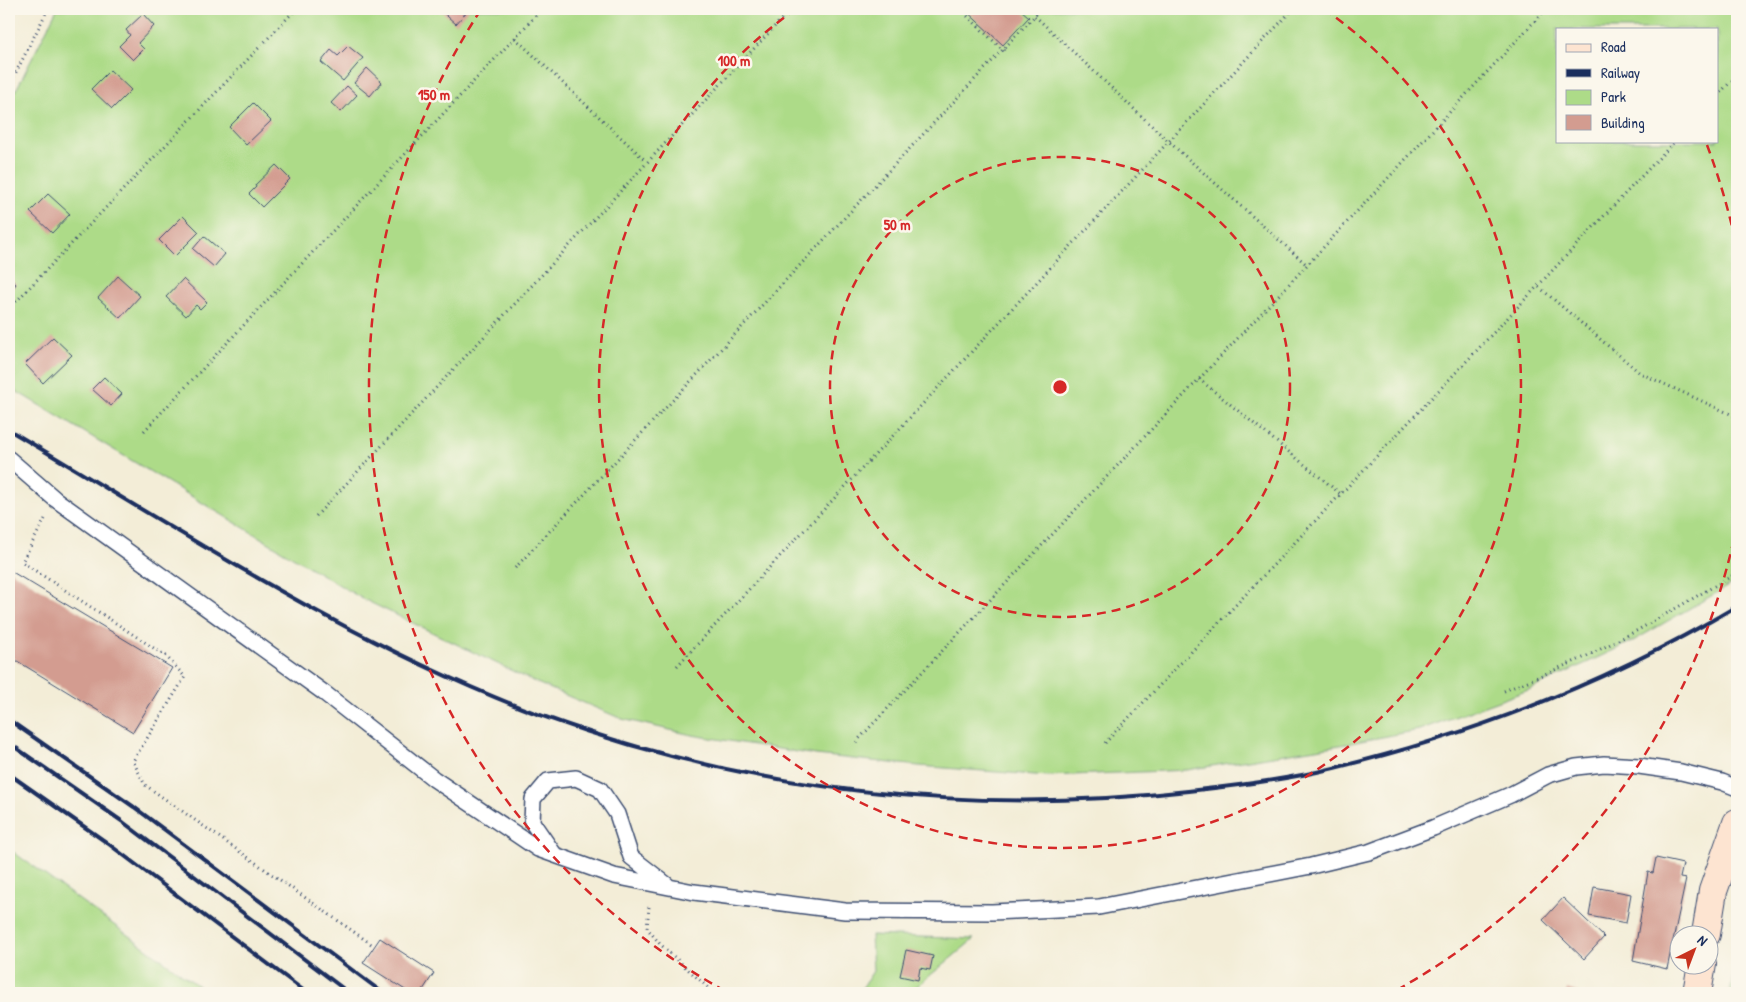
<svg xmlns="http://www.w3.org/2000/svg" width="1746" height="1002" font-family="'Patrick Hand',sans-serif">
<rect width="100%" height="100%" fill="#fbf7ec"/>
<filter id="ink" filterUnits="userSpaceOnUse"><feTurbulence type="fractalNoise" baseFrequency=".02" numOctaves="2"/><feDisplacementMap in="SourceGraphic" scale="10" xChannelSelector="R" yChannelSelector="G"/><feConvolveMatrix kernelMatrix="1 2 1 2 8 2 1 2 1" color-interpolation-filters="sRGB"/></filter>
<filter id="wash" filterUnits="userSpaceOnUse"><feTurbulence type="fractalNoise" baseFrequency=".0096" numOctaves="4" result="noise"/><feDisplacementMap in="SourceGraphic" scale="20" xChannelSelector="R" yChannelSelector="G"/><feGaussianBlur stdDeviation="1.12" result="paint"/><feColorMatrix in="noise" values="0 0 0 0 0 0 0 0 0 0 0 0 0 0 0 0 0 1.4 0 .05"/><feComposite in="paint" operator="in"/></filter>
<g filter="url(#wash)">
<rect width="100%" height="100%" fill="#f3edd7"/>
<path fill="#addb88" stroke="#648573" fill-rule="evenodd" d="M 57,9 L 1737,9 L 1737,581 L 1633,641 L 1531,689 L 1419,730 L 1340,745 L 1187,770 L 1048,776 L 919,766 L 816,755 L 692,735 L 622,719 L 537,683 L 361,598 L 9,387 L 9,104 ZM 1557,29 L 1717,29 L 1717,141 L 1557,141 Z
M 9,849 L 208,993 L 9,993 Z
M 871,935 L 974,939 L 909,993 L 859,993 L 873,971 Z
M 1737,950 L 1737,993 L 1730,993 Z"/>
<g id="blocks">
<path fill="#d39c90" d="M 439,9 L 469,9 L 456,24 Z
M 964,9 L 1020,9 L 1029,17 L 1003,45 Z
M 143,14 L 154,26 L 138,43 L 144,49 L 133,60 L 119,46 L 130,35 L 126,30 Z
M 348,46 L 363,58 L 343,81 L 321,62 L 331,50 L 338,56 Z
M 367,68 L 382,82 L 370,96 L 354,83 Z
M 110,70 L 131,90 L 112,109 L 91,89 Z
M 347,86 L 357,95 L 341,112 L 331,103 Z
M 253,103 L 271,121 L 246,145 L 229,127 Z
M 276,165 L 290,179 L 262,207 L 249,194 L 256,187 L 255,185 Z
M 48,194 L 70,214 L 52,233 L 30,212 Z
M 183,216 L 199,232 L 175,256 L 159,240 Z
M 204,236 L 225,254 L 214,267 L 193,249 Z
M 118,276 L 140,296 L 120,318 L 98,298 Z
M 9,278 L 16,284 L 9,293 Z
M 183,279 L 207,302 L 200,309 L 196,305 L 186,316 L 166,297 Z
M 53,337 L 72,355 L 43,383 L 25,364 Z
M 104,377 L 122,394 L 111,406 L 92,389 Z
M 9,570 L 172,668 L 133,732 L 9,656 Z
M 1656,858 L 1683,864 L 1680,878 L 1686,879 L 1667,969 L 1633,961 L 1648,872 L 1653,873 Z
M 1594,887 L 1631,894 L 1626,923 L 1589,916 Z
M 1563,898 L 1604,937 L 1584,959 L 1543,920 Z
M 380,938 L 434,973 L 421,993 L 410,993 L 363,963 Z
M 906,950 L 933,956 L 930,970 L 920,968 L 918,980 L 900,976 Z
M 1567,989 L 1580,993 L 1566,993 Z"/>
</g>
</g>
<g filter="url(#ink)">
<use href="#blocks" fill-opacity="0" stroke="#3b4c70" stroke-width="1"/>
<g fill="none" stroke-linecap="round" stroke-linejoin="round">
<defs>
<path id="lane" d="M 9,459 L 55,499 L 323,692 L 434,779 L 538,849 L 614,876 L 694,892 L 845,911 L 992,912 L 1099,907 L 1311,866 L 1369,852 L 1433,828 L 1510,795 L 1548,775 L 1576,767 L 1604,764 L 1639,766 L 1681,772 L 1722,782 L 1737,788
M 554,854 L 532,822 L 533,799 L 548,781 L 576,778 L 600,789 L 617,814 L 631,857 L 667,885"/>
<path id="secondary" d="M 1706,934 L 1713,891 L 1737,823
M 1697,993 L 1702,964"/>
</defs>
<use href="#lane" stroke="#3b4c70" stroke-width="18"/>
<use href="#secondary" stroke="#3b4c70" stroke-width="30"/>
<path stroke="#3b4c70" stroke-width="3" stroke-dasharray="1 4" stroke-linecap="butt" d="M 960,9 L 1004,51
M 1035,16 L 1168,141 L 1307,265
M 515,38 L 646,161
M 9,86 L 48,9
M 1717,96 L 1737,75
M 1539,287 L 1640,373 L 1737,417
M 9,309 L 296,9
M 1199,379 L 1342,495
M 144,431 L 542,9
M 316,516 L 791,9
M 45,519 L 22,562 L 166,656 L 185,677 L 133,761 L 145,785 L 374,946
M 515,568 L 1041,9
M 677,666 L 1293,9
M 1504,691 L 1583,658 L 1638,630 L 1737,573
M 856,742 L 1307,265 L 1546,9
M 1105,743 L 1675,141
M 649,907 L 647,928 L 660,944 L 714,993
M 890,993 L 893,990"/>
<use href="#lane" stroke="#fff" stroke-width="15"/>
<use href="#secondary" stroke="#fde4d1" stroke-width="28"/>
<path stroke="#1b2f5e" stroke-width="4" d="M 9,430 C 181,531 351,645 540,715 C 746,791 969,816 1188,791 C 1237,786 1286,780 1334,768 C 1475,734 1612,680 1737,606
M 9,720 L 134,807 L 383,993
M 9,743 L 123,822 L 349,993
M 9,774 L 106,842 L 307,993"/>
</g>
</g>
<g fill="none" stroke="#d62828" stroke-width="2.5" stroke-dasharray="9 6">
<circle cx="1060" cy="387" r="230"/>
<path d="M1324 9A461 461 0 1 1 796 9"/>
<path d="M1737 525A691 691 0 0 1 1395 991M725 991A691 691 0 0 1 480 11M1707 145A691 691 0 0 1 1737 249"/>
</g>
<circle cx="1060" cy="387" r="8" fill="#d62828" stroke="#fbf7ec" stroke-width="2.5"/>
<g font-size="15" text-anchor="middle" font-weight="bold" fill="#d62828" stroke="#fbf7ec" stroke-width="5" stroke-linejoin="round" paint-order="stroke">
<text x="734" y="66">100 m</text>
<text x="434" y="100">150 m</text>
<text x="897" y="230">50 m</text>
</g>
<rect width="1746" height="1002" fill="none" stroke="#fbf7ec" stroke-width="30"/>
<rect x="1556" y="28" width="162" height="115" fill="#fbf7ec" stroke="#a1a7b3"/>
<rect x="1566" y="44" width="25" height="8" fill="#fde4d1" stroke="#a1a7b3"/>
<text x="1601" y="52" font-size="15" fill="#1b2f5e">Road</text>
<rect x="1566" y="69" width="25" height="8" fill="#1b2f5e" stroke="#a1a7b3"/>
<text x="1601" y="78" font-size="15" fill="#1b2f5e">Railway</text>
<rect x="1566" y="90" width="25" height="15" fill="#addb88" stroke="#a1a7b3"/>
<text x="1601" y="102" font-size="15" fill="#1b2f5e">Park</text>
<rect x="1566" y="115" width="25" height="15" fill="#d39c90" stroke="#a1a7b3"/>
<text x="1601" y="128" font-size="15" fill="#1b2f5e">Building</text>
<g transform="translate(1694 950) rotate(42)"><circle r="24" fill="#fbf7ec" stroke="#a1a7b3"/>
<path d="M0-4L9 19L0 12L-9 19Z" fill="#c8321e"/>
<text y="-8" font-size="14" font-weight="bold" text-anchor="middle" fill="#1b2f5e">N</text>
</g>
</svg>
